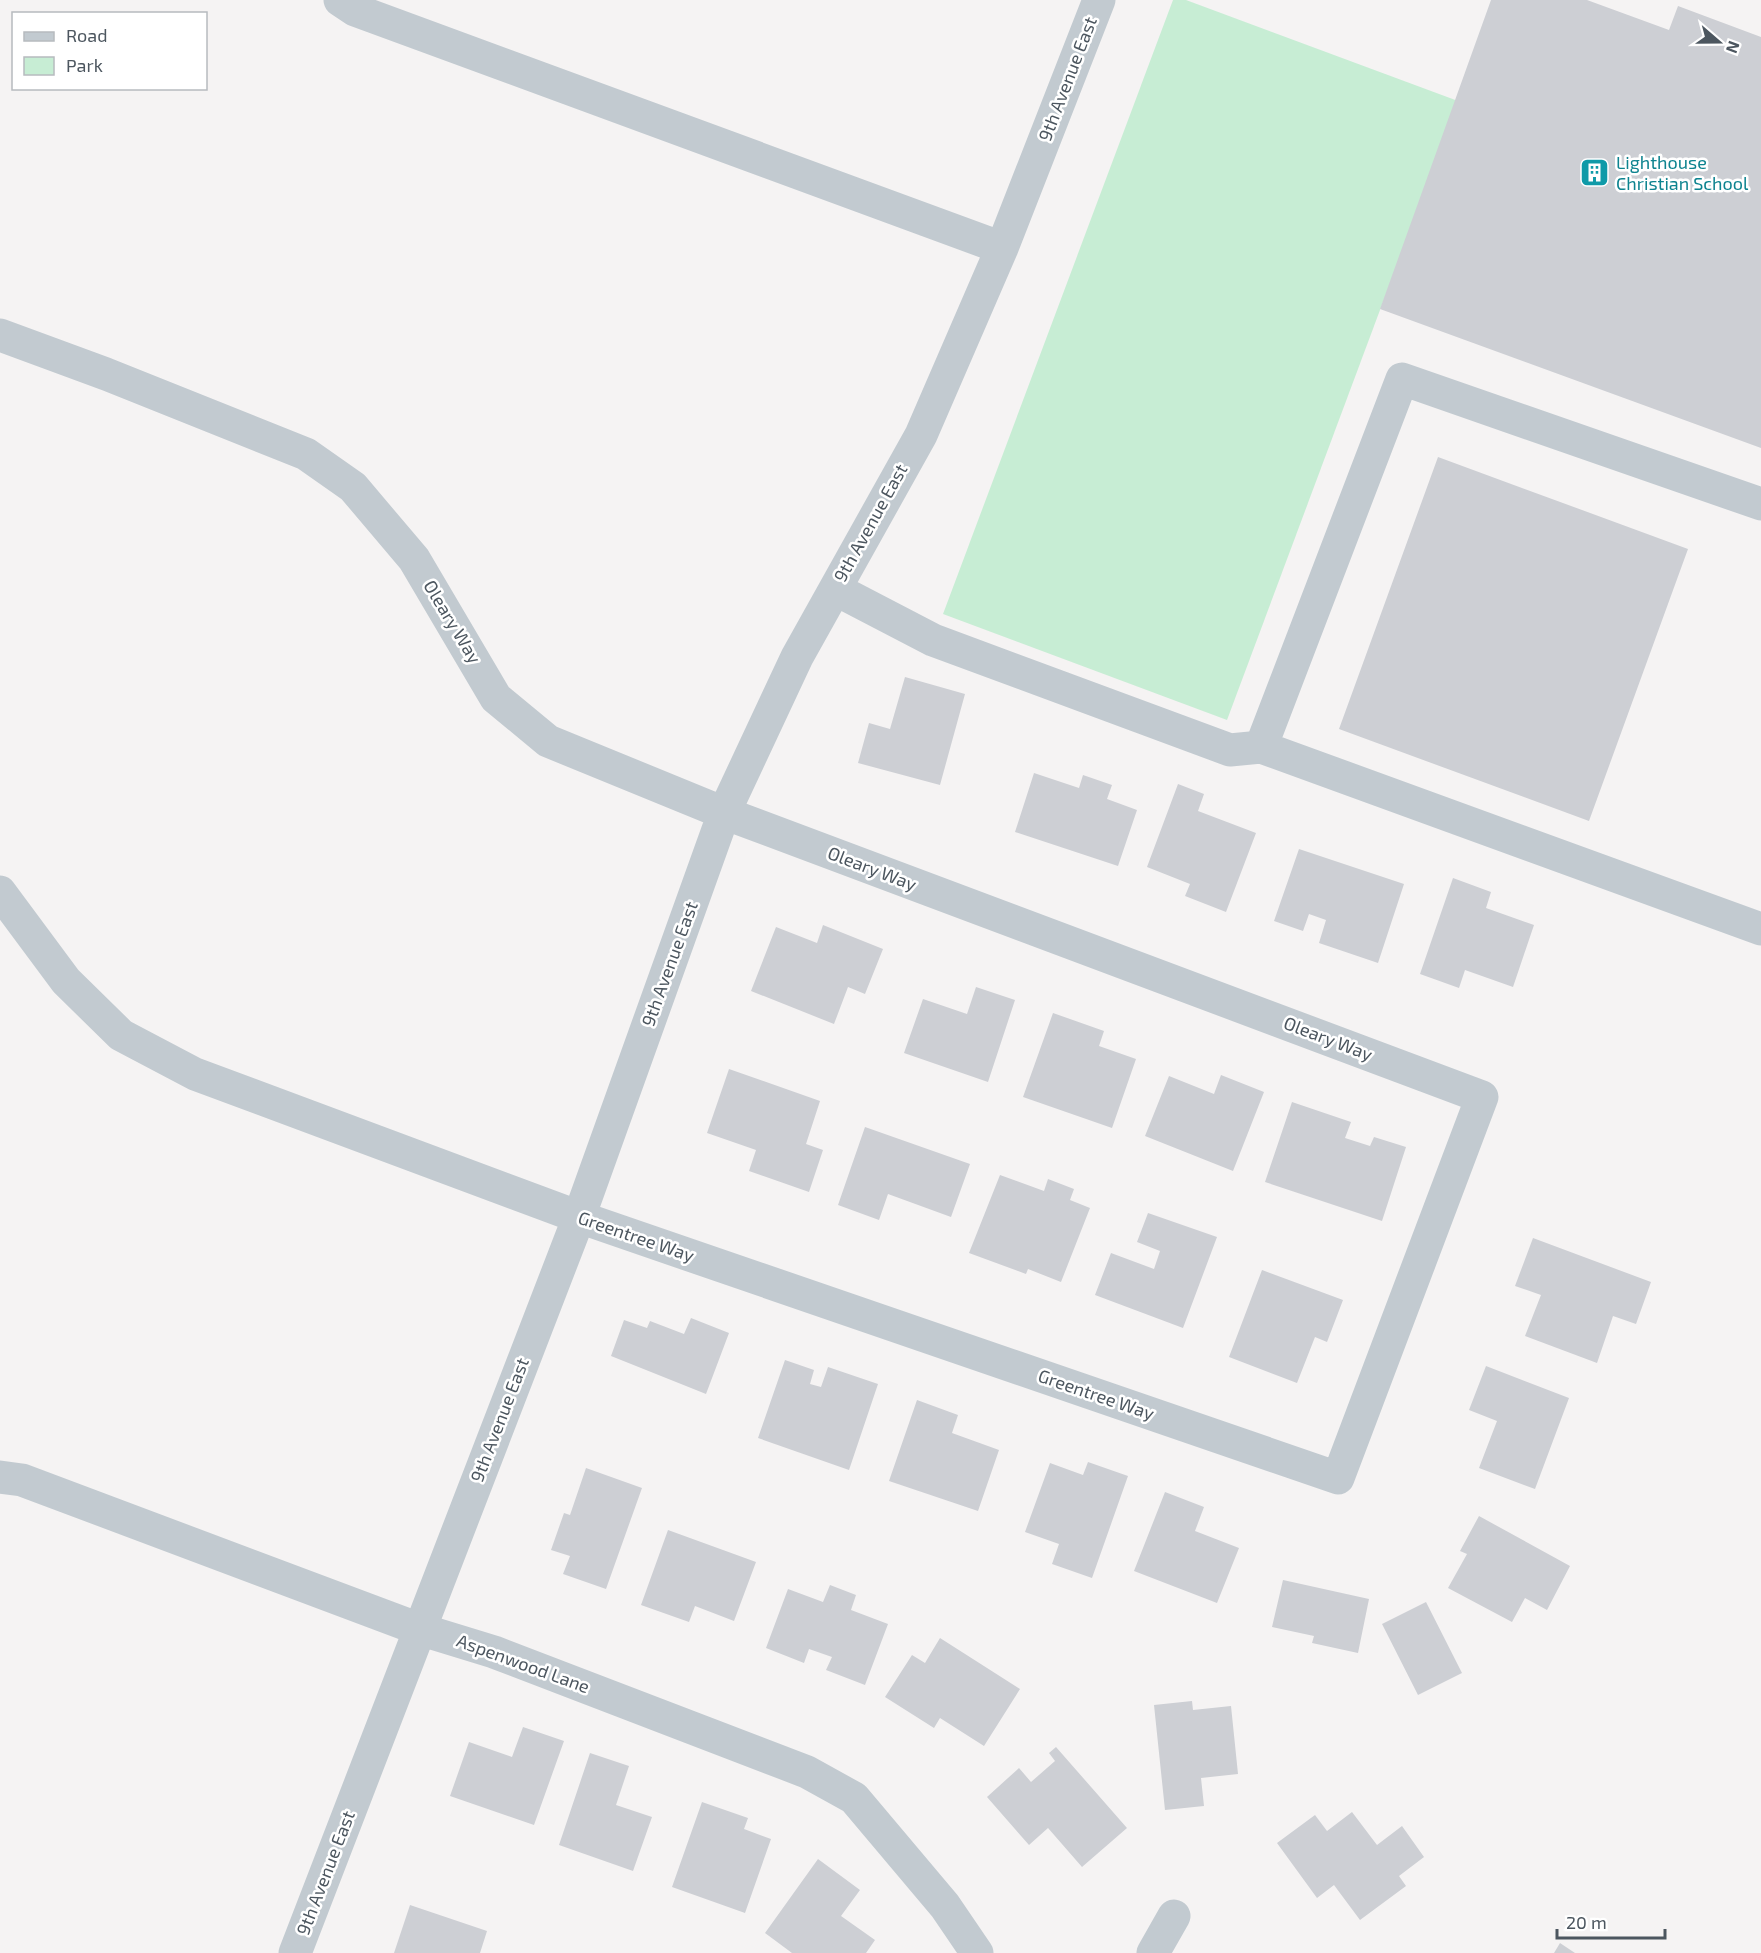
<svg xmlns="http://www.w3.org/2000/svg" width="1761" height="1953" font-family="'Exo 2',sans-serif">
<rect width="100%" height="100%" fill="#f5f3f3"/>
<path fill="#c7edd4" d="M 1173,0 L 1186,0 L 1458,101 L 1227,720 L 943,614 Z"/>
<path fill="#cdcfd4" d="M 1491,0 L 1587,0 L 1669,30 L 1678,6 L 1761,37 L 1761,448 L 1380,309 Z
M 1438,457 L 1688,549 L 1589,821 L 1339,729 Z
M 905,677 L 965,694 L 940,785 L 858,763 L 869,723 L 890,729 Z
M 1034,773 L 1079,788 L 1083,775 L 1112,785 L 1107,799 L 1137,810 L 1118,866 L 1015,832 Z
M 1178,784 L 1204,794 L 1198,811 L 1256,833 L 1226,912 L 1185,896 L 1190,884 L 1147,867 Z
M 1299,849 L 1404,884 L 1378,963 L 1319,943 L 1326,920 L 1309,914 L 1303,931 L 1274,921 Z
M 1453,878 L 1491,892 L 1486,908 L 1534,925 L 1513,987 L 1465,970 L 1459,988 L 1420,974 Z
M 823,925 L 883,949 L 865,994 L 848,987 L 834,1024 L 751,991 L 776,927 L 817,943 Z
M 976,987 L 1015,1000 L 988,1082 L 904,1053 L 923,999 L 967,1014 Z
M 1053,1013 L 1104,1031 L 1099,1046 L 1136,1059 L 1112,1128 L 1023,1097 Z
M 729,1069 L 820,1101 L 806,1144 L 823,1150 L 809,1192 L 749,1171 L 756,1150 L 707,1133 Z
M 1221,1075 L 1264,1092 L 1233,1171 L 1145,1136 L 1169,1076 L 1214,1094 Z
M 1292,1102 L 1351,1122 L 1345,1138 L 1370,1146 L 1374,1137 L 1406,1147 L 1382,1221 L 1265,1182 Z
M 865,1127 L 970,1164 L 951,1217 L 888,1194 L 879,1220 L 838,1205 Z
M 1000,1175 L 1044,1191 L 1048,1179 L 1074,1189 L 1070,1200 L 1090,1208 L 1061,1282 L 1028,1269 L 1026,1274 L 969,1253 Z
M 1148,1213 L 1217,1237 L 1183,1328 L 1095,1295 L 1111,1253 L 1154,1269 L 1160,1251 L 1137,1242 Z
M 1533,1238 L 1651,1282 L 1636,1324 L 1613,1316 L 1597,1363 L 1525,1336 L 1541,1295 L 1515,1286 Z
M 1262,1270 L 1343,1300 L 1327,1342 L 1315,1337 L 1297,1383 L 1229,1357 Z
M 691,1318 L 729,1333 L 706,1394 L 611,1356 L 624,1320 L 647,1328 L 650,1321 L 684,1334 Z
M 785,1360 L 814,1370 L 810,1384 L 821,1387 L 828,1367 L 878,1384 L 849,1470 L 758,1438 Z
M 1486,1366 L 1569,1398 L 1535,1489 L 1479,1468 L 1497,1421 L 1469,1410 Z
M 917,1400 L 958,1415 L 952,1433 L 999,1450 L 978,1511 L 889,1481 Z
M 1088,1462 L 1128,1476 L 1092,1578 L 1052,1564 L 1059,1544 L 1025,1532 L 1050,1463 L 1083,1475 Z
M 586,1468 L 642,1488 L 606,1589 L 563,1574 L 570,1556 L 551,1550 L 564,1513 L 570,1515 Z
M 1165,1492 L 1204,1507 L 1195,1531 L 1239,1548 L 1217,1603 L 1134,1571 Z
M 1479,1516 L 1570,1566 L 1547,1610 L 1525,1598 L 1512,1622 L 1448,1588 L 1467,1554 L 1460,1551 Z
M 668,1530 L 756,1562 L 734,1621 L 695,1606 L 689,1622 L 641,1605 Z
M 1283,1580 L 1369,1599 L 1358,1653 L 1312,1643 L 1314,1636 L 1272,1627 Z
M 830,1585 L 856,1595 L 851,1610 L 888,1624 L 865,1685 L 826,1670 L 832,1657 L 809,1649 L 804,1663 L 766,1648 L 788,1589 L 823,1602 Z
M 1426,1602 L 1462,1673 L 1418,1695 L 1382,1624 Z
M 940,1638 L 1020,1689 L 984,1746 L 940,1718 L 934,1728 L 885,1697 L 912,1655 L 925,1663 Z
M 1192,1701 L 1193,1710 L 1231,1706 L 1238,1774 L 1201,1778 L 1204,1806 L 1165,1810 L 1154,1705 Z
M 523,1727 L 564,1741 L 534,1825 L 450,1796 L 469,1742 L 512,1757 Z
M 1056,1747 L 1127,1828 L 1082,1867 L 1048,1828 L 1029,1845 L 987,1797 L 1019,1768 L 1031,1782 L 1055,1761 L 1049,1753 Z
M 590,1753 L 629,1766 L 616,1805 L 652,1817 L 633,1871 L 559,1845 Z
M 702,1802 L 748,1818 L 744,1829 L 771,1839 L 745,1913 L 672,1887 Z
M 1352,1812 L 1377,1845 L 1402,1826 L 1424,1857 L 1399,1876 L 1406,1886 L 1360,1920 L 1334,1885 L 1317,1898 L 1277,1843 L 1315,1815 L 1327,1831 Z
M 818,1859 L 860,1890 L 841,1916 L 875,1940 L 866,1953 L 792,1953 L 765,1933 Z
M 410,1905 L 487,1931 L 480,1953 L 394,1953 Z
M 1560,1943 L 1575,1953 L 1554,1953 Z"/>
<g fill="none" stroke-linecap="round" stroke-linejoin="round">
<path stroke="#c2cad0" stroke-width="33" d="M 340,0 L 355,10 L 1002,248
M 0,335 L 106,374 L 306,454 L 353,487 L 414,559 L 496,698 L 548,741 L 724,813 L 1482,1097 L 1338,1478 L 579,1217 L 195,1074 L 121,1035 L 66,981 L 0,892
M 1761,504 L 1402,379 L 1261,747 L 1761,929
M 835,589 L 933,640 L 1230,750 L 1261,747
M 0,1477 L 22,1480 L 419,1629 L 494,1652 L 807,1772 L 854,1798 L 945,1906 L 977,1953
M 295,1953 L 579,1217 L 724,813 L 797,657 L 921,435 L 1002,248 L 1099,0
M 1153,1953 L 1174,1916"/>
</g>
<defs>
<symbol id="building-square" viewBox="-11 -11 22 22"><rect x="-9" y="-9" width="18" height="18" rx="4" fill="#0f9aa8" stroke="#fff"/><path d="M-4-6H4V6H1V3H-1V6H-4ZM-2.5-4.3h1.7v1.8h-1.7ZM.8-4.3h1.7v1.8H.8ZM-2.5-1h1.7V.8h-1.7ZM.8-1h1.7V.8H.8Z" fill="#fff"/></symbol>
</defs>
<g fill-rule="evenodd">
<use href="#building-square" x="1578" y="156" width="33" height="33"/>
</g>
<g text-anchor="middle" stroke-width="5" stroke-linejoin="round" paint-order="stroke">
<g font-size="18" fill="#4c565f" stroke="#fff">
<text transform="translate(1068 79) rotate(-69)" y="6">9th Avenue East</text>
<text transform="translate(871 523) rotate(-61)" y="6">9th Avenue East</text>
<text transform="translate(452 622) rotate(59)" y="6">Oleary Way</text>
<text transform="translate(872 869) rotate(21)" y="6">Oleary Way</text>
<text transform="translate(670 964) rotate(-70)" y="6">9th Avenue East</text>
<text transform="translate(1328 1039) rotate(21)" y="6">Oleary Way</text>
<text transform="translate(636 1237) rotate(19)" y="6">Greentree Way</text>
<text transform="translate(1096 1395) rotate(19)" y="6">Greentree Way</text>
<text transform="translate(500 1420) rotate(-69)" y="6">9th Avenue East</text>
<text transform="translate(523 1664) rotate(20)" y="6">Aspenwood Lane</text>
<text transform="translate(326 1873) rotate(-69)" y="6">9th Avenue East</text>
</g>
<g font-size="18" fill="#0d838f" stroke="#fff" text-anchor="start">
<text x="1616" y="169">Lighthouse<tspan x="1616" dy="21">Christian School</tspan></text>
</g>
</g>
<rect x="12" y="12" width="195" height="78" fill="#ffffff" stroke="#b7bbbf" stroke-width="1.5"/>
<rect x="24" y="32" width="30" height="9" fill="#c2cad0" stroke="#b7bbbf" stroke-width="1.5"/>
<text x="66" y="42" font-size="18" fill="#4c565f">Road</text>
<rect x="24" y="57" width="30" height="18" fill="#c7edd4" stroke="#b7bbbf" stroke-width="1.5"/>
<text x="66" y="72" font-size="18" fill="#4c565f">Park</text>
<g transform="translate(1719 42) rotate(110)" stroke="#ffffff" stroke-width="4.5" paint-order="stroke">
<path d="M0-4.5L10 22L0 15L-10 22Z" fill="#4c565f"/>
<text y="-9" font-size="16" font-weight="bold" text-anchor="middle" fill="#4c565f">N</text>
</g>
<path d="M1557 1929v9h108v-9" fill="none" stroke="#4c565f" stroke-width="3"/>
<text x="1566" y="1929" font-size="18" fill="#4c565f" stroke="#ffffff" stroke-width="4.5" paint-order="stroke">20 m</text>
</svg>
